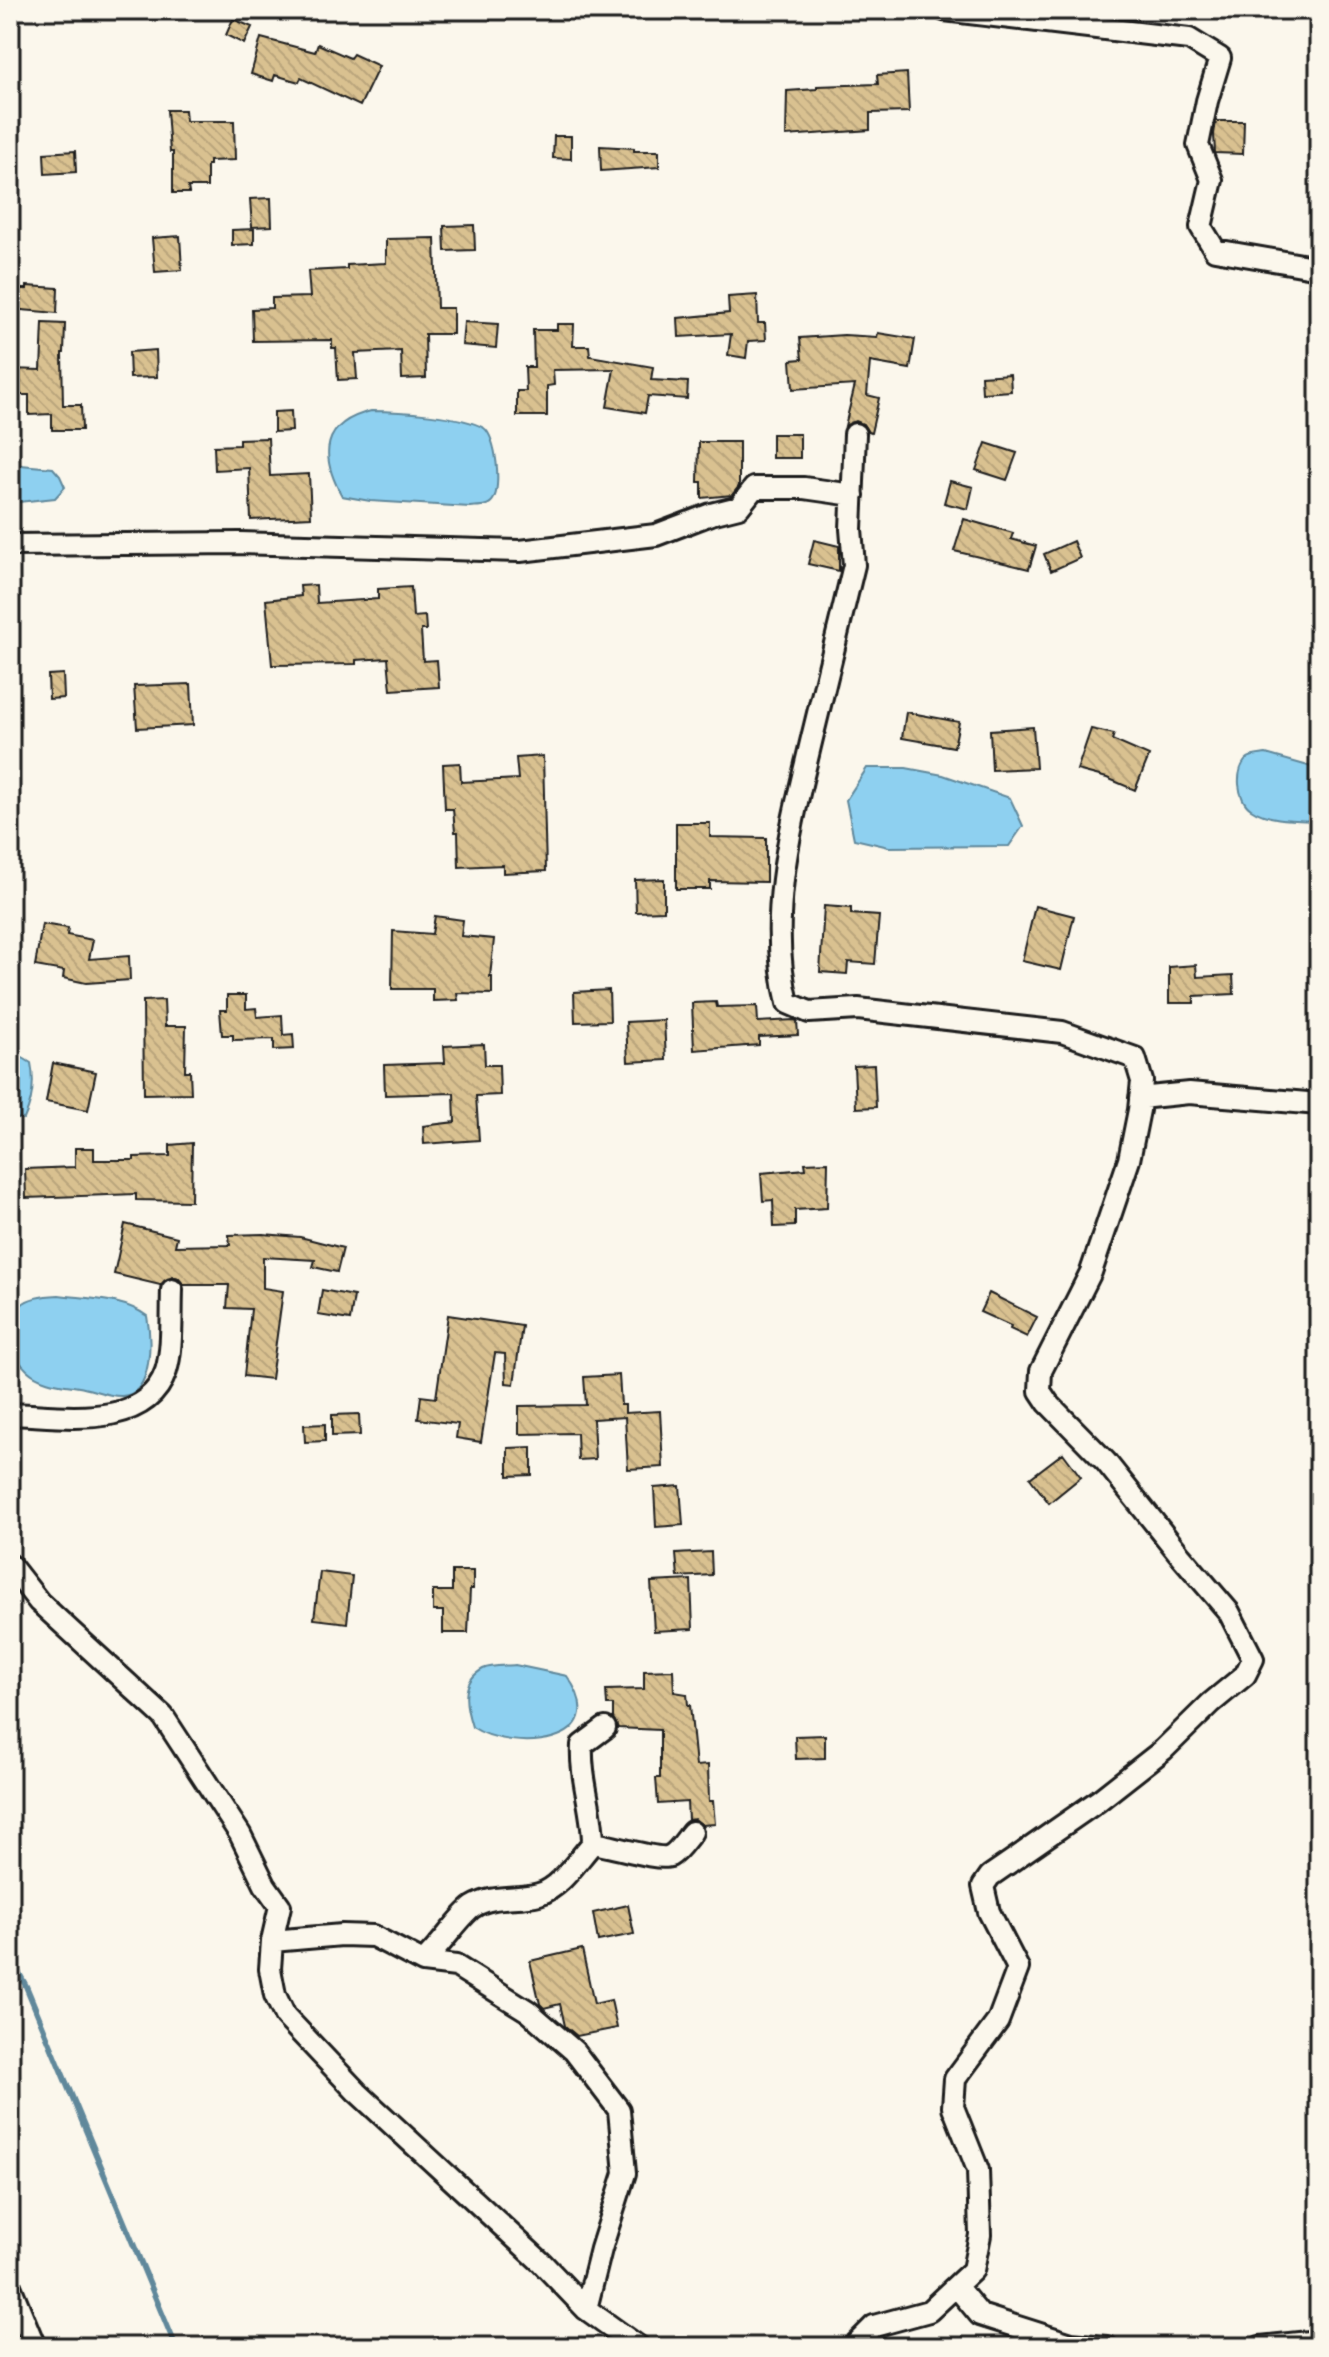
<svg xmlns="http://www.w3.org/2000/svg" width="1329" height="2357" font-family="Caveat,sans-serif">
<defs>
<pattern id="building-back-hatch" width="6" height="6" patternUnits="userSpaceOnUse" patternTransform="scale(2)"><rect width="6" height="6" fill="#d9c190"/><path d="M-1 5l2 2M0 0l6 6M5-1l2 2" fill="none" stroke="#baa57c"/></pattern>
</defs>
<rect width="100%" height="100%" fill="#fbf7ec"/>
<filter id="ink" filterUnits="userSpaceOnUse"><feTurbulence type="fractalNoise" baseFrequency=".0125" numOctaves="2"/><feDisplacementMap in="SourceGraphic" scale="16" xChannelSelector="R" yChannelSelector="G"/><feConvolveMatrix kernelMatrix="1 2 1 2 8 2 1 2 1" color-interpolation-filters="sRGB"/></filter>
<g filter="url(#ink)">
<path fill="#8ed0f0" stroke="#60889b" stroke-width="2" d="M 371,411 C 397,411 462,415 484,428 C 496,436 502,487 493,500 C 489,507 478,506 470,507 L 370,501 L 342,496 C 319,455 322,423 371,411 Z
M 10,464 L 53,468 L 60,476 L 65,487 L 55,498 L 10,503 Z
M 1266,754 L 1319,769 L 1319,821 C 1299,820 1268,821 1251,809 C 1237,800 1234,769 1248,758 C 1252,755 1260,755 1266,754 Z
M 867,768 L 906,768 L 943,775 L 1010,798 L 1023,826 L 1009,846 L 889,847 L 854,839 L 846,800 Z
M 10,1050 L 31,1063 C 35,1083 33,1100 24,1119 L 10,1118 Z
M 59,1295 C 89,1299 122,1298 147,1316 C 151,1337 154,1395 122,1396 C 109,1397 92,1389 79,1387 C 60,1384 41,1383 27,1370 C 19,1363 15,1353 14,1343 C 11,1304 21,1297 59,1295 Z
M 515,1665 L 567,1676 C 617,1745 513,1754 472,1727 C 466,1708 459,1682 483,1669 C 491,1665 506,1666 515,1665 Z"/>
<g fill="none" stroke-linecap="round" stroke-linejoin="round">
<path stroke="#60889b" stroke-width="6" d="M 10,1957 L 26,1986 L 176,2347"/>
</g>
<path fill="url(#building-back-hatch)" stroke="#1c1c1c" stroke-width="2" d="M 233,19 L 252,27 L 244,44 L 226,35 Z
M 261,38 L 315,52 L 318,44 L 350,58 L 353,54 L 379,66 L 360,106 L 301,78 L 299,82 L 275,75 L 273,81 L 251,74 Z
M 907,73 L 909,112 L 870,113 L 870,130 L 786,136 L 787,91 L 817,89 L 817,86 L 878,84 L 877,75 Z
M 167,110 L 185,110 L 186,121 L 234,121 L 235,160 L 209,161 L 209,165 L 207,165 L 207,187 L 188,187 L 189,193 L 173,193 L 173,152 L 170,152 Z
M 1216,121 L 1244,121 L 1243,154 L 1215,153 L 1214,134 Z
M 554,136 L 571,136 L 571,159 L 553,158 Z
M 600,146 L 634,148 L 634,151 L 659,151 L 659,167 L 601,171 Z
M 75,151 L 76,172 L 45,174 L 44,153 Z
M 271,198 L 272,226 L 252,227 L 250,199 Z
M 474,225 L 475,250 L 445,251 L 444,226 Z
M 254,229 L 254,244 L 232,245 L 232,230 Z
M 180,236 L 182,270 L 155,272 L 152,238 Z
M 435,238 L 437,308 L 453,308 L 453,334 L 425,334 L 426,378 L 402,379 L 401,351 L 355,353 L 357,379 L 338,380 L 336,348 L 332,348 L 332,340 L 253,341 L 252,309 L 272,308 L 272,298 L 310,297 L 308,271 L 347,269 L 347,265 L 386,263 L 386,239 Z
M 27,286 L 58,288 L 57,313 L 10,309 L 10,289 L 27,289 Z
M 757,295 L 758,323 L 765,323 L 766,340 L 748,341 L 746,358 L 728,355 L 731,334 L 679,337 L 678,318 L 729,313 L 728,297 Z
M 464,322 L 498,324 L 496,348 L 462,345 Z
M 43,323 L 65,324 L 64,353 L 62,353 L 63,405 L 81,405 L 82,430 L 52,430 L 52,414 L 29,415 L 29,395 L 10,395 L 11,369 L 41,370 Z
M 557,324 L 574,324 L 573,346 L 589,346 L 590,356 L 653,367 L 651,380 L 688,382 L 687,399 L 648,396 L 645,413 L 607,407 L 614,369 L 553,370 L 554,385 L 547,386 L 547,416 L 517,416 L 517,391 L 526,391 L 525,367 L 534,367 L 533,330 L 557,330 Z
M 878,333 L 915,339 L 910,369 L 870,362 L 867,395 L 879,398 L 871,433 L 868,432 L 863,424 L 856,421 L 845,426 L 855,385 L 793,389 L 791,360 L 802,359 L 800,338 L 844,335 L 877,337 Z
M 156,350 L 157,377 L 130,378 L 129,352 Z
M 1010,374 L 1011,391 L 982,393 L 981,376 Z
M 291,411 L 292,431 L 274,432 L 274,412 Z
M 772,434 L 800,434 L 800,458 L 772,458 Z
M 268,438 L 270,476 L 309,474 L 311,517 L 251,520 L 249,468 L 215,470 L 214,446 L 239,445 L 239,439 Z
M 699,442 L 739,442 L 739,486 L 732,495 L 702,498 L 702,482 L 698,482 Z
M 986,443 L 1017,453 L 1007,480 L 976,470 Z
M 950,481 L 973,487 L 968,509 L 944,503 Z
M 964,519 L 1013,533 L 1011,539 L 1036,546 L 1029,569 L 954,551 Z
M 814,540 L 839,546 L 839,571 L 808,564 Z
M 1073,541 L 1080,558 L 1051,571 L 1044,554 Z
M 316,585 L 317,603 L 378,599 L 378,589 L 411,587 L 413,617 L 425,616 L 426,630 L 421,630 L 423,661 L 437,660 L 439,687 L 391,690 L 388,658 L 356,660 L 356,664 L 272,665 L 266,600 L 301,596 L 300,586 Z
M 63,674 L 64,698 L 49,699 L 48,675 Z
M 191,684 L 193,725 L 137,728 L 134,686 Z
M 906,712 L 959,722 L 954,747 L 902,738 Z
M 1033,727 L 1036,768 L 992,770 L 990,730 Z
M 1091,729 L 1114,734 L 1112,740 L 1149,756 L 1135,790 L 1107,778 L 1077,770 Z
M 543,756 L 546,871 L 503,873 L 503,865 L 459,867 L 458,832 L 455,832 L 453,809 L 445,809 L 443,764 L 460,763 L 461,782 L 518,779 L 516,758 Z
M 676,823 L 710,823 L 710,837 L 766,838 L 766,882 L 710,881 L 710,889 L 676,889 Z
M 664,879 L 664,911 L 636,912 L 635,880 Z
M 824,906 L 851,908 L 851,914 L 879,916 L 875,964 L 848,962 L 847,974 L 820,972 Z
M 1035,906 L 1074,916 L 1061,970 L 1022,961 Z
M 435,916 L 463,920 L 461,936 L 494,939 L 490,977 L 492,977 L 492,994 L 457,993 L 458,1000 L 433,1001 L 433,989 L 392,989 L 393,931 L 432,934 Z
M 42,924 L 68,928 L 67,935 L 93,940 L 89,959 L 129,956 L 130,980 L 86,983 L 63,978 L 64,971 L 35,966 Z
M 1196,965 L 1197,977 L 1233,975 L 1234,994 L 1194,996 L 1194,1003 L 1169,1003 L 1169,967 Z
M 609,990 L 610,1021 L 575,1022 L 574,992 Z
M 227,995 L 246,995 L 246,1009 L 256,1008 L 257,1017 L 282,1015 L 283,1035 L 293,1034 L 294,1049 L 274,1050 L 274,1039 L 233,1040 L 233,1035 L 222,1035 L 220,1010 L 227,1010 Z
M 164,1000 L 165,1026 L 186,1026 L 185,1071 L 190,1071 L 191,1093 L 144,1094 L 143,1001 Z
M 716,1002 L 717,1007 L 757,1006 L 758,1022 L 794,1020 L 797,1021 L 798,1035 L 759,1037 L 759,1045 L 694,1050 L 692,1003 Z
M 664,1020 L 666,1060 L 628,1062 L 626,1022 Z
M 484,1044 L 485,1065 L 499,1065 L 500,1095 L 476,1096 L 479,1140 L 424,1144 L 423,1126 L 455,1122 L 454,1093 L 385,1095 L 384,1065 L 445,1063 L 444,1046 Z
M 53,1063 L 96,1072 L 88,1110 L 46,1102 Z
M 874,1065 L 876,1107 L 856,1108 L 854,1066 Z
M 192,1143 L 191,1201 L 136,1200 L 136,1194 L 26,1198 L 25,1169 L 75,1167 L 75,1148 L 94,1148 L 94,1160 L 134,1160 L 134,1157 L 170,1156 L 170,1145 Z
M 828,1162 L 827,1208 L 795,1210 L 795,1226 L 774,1227 L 773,1200 L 763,1201 L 761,1173 L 806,1169 L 805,1163 Z
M 125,1224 L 177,1237 L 175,1246 L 230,1245 L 229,1235 L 263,1234 L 300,1237 L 343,1248 L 337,1272 L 313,1267 L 315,1260 L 263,1257 L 263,1288 L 283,1291 L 271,1379 L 244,1376 L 251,1309 L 227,1308 L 229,1285 L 184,1285 L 179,1279 L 172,1277 L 160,1285 L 114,1274 Z
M 322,1290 L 354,1296 L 350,1320 L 318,1315 Z
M 989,1293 L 1037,1317 L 1027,1337 L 1010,1329 L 1011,1326 L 980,1312 Z
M 448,1315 L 522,1326 L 514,1384 L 506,1383 L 505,1354 L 495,1353 L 481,1442 L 456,1438 L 458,1424 L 418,1419 L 421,1396 L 436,1398 Z
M 619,1375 L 621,1405 L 625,1405 L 625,1413 L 660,1411 L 663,1467 L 628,1469 L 625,1417 L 593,1419 L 595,1459 L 578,1460 L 577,1433 L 519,1434 L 519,1406 L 586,1405 L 584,1377 Z
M 359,1414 L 360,1435 L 332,1436 L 332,1415 Z
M 325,1424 L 325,1441 L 305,1442 L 304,1425 Z
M 532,1447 L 532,1475 L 508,1476 L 508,1448 Z
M 1063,1453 L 1081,1477 L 1049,1503 L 1030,1478 Z
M 680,1486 L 683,1525 L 656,1527 L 654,1488 Z
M 711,1552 L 712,1575 L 678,1577 L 676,1554 Z
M 452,1571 L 473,1571 L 473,1589 L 470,1589 L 468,1633 L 443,1633 L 443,1611 L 433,1611 L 433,1591 L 452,1591 Z
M 320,1572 L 352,1576 L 347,1623 L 314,1619 Z
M 691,1580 L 693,1629 L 654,1631 L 651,1582 Z
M 673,1670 L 674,1692 L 687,1694 L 688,1705 L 690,1705 L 696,1766 L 708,1765 L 709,1801 L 713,1801 L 715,1824 L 702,1825 L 695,1819 L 688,1820 L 687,1802 L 658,1804 L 656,1778 L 660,1778 L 660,1730 L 618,1728 L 613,1718 L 613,1705 L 607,1705 L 606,1690 L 644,1689 L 644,1671 Z
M 825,1735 L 825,1758 L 796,1759 L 795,1736 Z
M 628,1905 L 634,1934 L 598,1941 L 593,1913 Z
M 582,1949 L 594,2004 L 611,2000 L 617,2028 L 577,2036 L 565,2026 L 560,2004 L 544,2008 L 540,2004 L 530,1961 Z"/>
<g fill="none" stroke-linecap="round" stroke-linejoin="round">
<defs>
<path id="street" d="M 944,10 L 1189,39 L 1220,58 L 1207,101 L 1198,145 L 1212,180 L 1201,227 L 1215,250 L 1319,268
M 10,545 L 240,543 L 520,551 L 656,535 L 711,514 L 739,507 L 754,488 L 804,488 L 853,495
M 1140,1098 L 1189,1093 L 1319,1104
M 10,1414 C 59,1415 145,1432 166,1371 C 173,1349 171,1314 172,1290
M 10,1565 L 39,1602 L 163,1716 L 240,1834 L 265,1885 L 280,1906 L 272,1941 L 270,1969 L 275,1995 L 285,2016 L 357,2092 L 542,2263 L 586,2309 L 639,2347
M 593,1843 C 593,1810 580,1779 582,1745 L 605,1728
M 272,1941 L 342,1935 L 373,1936 L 423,1962 L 456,1966 L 528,2011 L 574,2051 L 619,2110 L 625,2173 L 601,2249 L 586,2309
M 423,1962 C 440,1947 459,1917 473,1907 C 493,1894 517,1900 539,1894 C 561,1888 578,1859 593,1843 C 610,1845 659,1861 670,1856 C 678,1852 686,1839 692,1832
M 10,2286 L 35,2347
M 956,2286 L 980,2315 L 1071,2344 L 1107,2347
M 853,2347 L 874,2326 L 929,2311 L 973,2270 L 980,2235 L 978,2170 L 953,2107 L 955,2079 L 998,2021 L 1018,1968 L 989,1912 L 983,1886 L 990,1876 L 1098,1801 L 1163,1750 L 1211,1703 L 1245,1675 L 1253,1659 L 1229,1612 L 1181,1556 L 1106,1462 L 1048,1403 L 1040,1391 L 1041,1371 L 1091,1272 L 1129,1160 L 1139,1110 L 1142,1081 L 1135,1058 L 1062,1032 L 858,1009 L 809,1012 L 788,1003 C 766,916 792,823 812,738 C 826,680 840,623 854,565 L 851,529 L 855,434
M 1260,2347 L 1319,2341"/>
</defs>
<use href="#street" stroke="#1c1c1c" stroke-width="26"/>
<use href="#street" stroke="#fbf7ec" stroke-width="20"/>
</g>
</g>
<rect width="1329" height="2357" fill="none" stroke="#fbf7ec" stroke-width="40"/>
<rect x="20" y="20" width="1289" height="2317" fill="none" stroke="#1c1c1c" stroke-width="3" filter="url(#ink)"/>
</svg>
